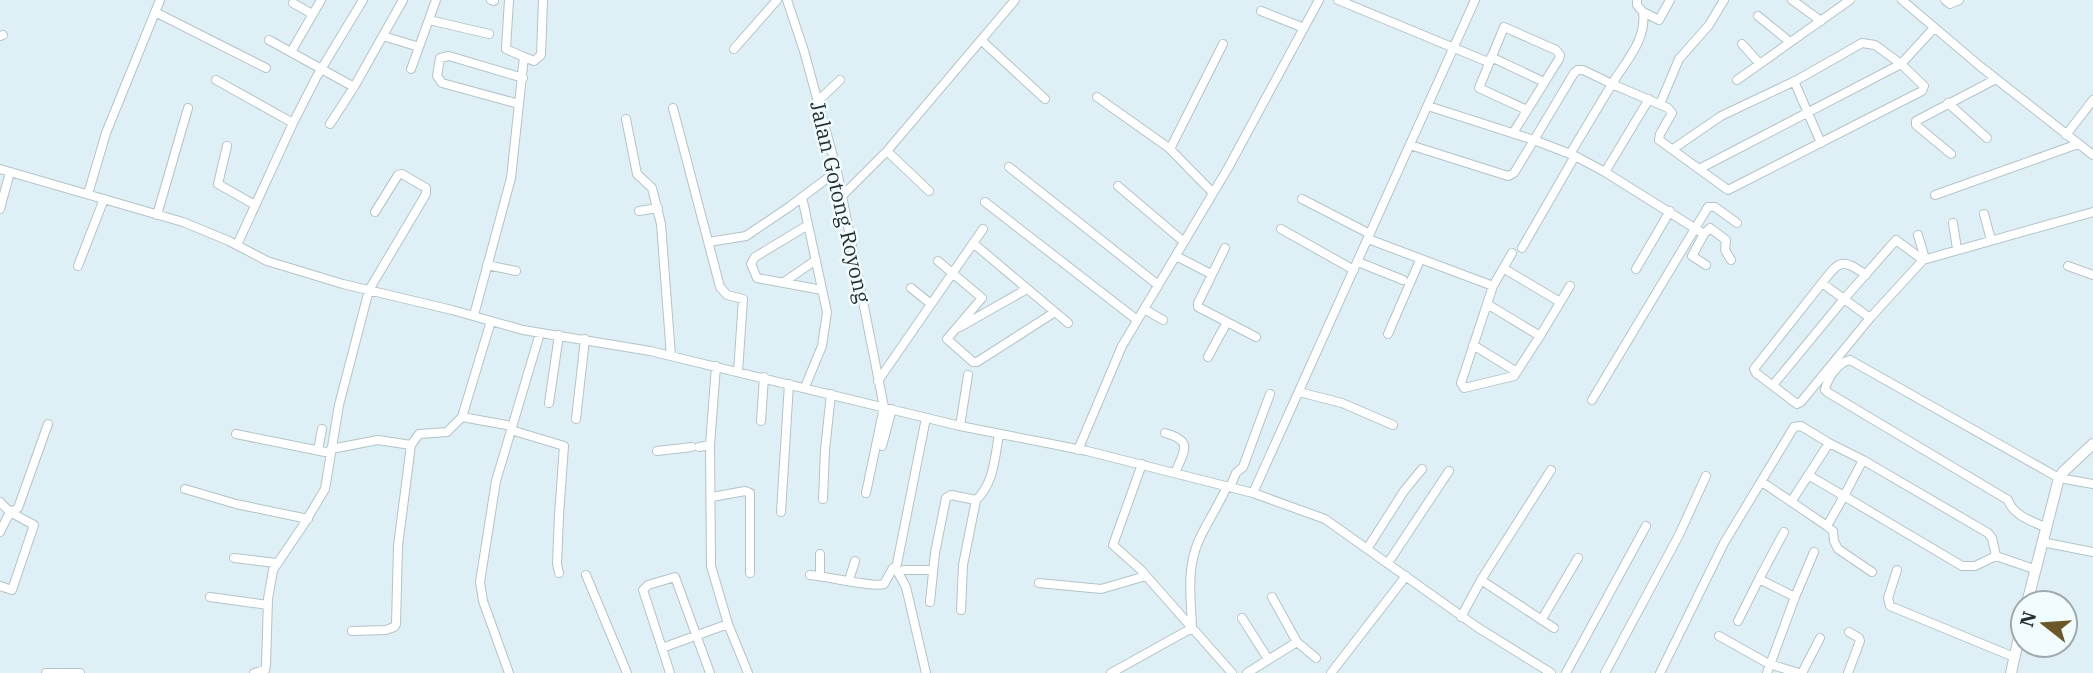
<svg xmlns="http://www.w3.org/2000/svg" width="2093" height="673" font-family="'IBM Plex Serif',serif">
<rect width="100%" height="100%" fill="#def0f5"/>
<g fill="none" stroke-linecap="round" stroke-linejoin="round">
<defs>
<path id="minor" d="M 491,0 L 494,1
M 509,0 L 506,49 L 524,57
M 787,0 L 804,51 L 837,171 L 884,407 L 866,493
M 1338,0 L 1488,62
M 1475,0 L 1253,493 L 1325,519 L 1477,627 L 1551,673
M 1637,0 L 1637,5 L 1643,12 C 1647,40 1625,62 1612,84 L 1668,108 L 1672,113 L 1660,134 L 1659,140 L 1728,190 L 1922,91 L 1924,86 L 1901,64 L 1934,28
M 1792,0 L 1821,21
M 1902,0 L 1981,67 L 2093,155
M 1945,0 L 1950,4 L 1959,0
M 293,3 L 312,14
M 1261,11 L 1304,28
M 155,12 L 266,68
M 1643,12 L 1659,20 L 1670,0
M 1758,16 L 1790,42
M 429,20 L 489,34
M 0,36 L 3,35
M 383,36 L 419,47 L 436,0
M 269,40 L 354,87
M 981,40 L 1045,99
M 1742,44 L 1759,63
M 734,49 L 777,0
M 291,52 L 321,0
M 1491,57 L 1544,82
M 411,69 L 419,47
M 216,80 L 293,123
M 1737,80 L 1850,0
M 1794,81 L 1821,143
M 1097,97 L 1169,148 L 1213,193
M 818,101 L 840,80
M 1948,103 L 1987,138
M 519,104 L 442,83 L 437,76 L 440,58 L 449,56 L 523,78
M 1660,104 L 1679,59 L 1709,25 L 1724,0
M 1428,106 L 1534,140 L 1574,73 L 1578,70 L 1583,70 L 1612,84 L 1570,154
M 673,108 L 720,287 L 727,295 L 743,299 L 738,372
M 626,119 L 637,174 L 652,188 L 661,224 L 671,356
M 330,124 L 354,87 L 403,0
M 1513,133 L 1559,59 L 1560,55 L 1556,50 L 1504,27 L 1479,88 L 1527,110
M 2066,135 L 2093,100
M 1410,145 L 1508,176 L 1514,173 L 1534,140 L 1573,155
M 227,146 L 218,184 L 255,205
M 1170,149 L 1223,44
M 1673,149 L 1721,116 L 1797,80 L 1862,43 L 1875,45 L 1901,64 L 1699,169
M 887,151 L 929,191
M 1951,154 L 1916,125 L 1916,121 L 1996,79
M 1009,167 L 1158,285
M 0,169 L 183,222 L 229,241 L 267,261 L 343,284 L 452,310 L 523,330 L 650,351 L 960,426 L 1087,451 L 1253,493
M 1605,172 L 1649,99
M 1118,186 L 1184,242
M 88,194 L 106,133 L 160,0
M 1935,195 L 2078,144
M 842,196 L 887,151 L 1015,0
M 802,197 L 827,312 L 822,346 L 805,387
M 1302,199 L 1370,234
M 985,202 L 1137,320
M 0,209 L 10,172
M 639,211 L 658,208
M 1984,214 L 1991,240
M 157,215 L 188,108
M 1953,223 L 1957,249
M 808,225 L 755,257 L 751,264 L 757,278 L 822,290
M 1281,229 L 1354,270
M 1704,234 L 1710,228 L 1726,240 L 1725,250 L 1731,260
M 1918,235 L 1925,259
M 1368,239 L 1493,286
M 709,242 L 746,236 L 789,207 L 837,171
M 973,243 L 1055,312
M 237,245 L 293,123 L 317,76 L 363,0
M 1225,248 L 1198,303 L 1198,307 L 1256,337
M 1522,248 L 1575,156 L 1605,172 L 1704,234 L 1692,256 L 1706,265
M 1176,256 L 1211,274
M 938,261 L 982,298 L 947,339 L 973,362 L 977,362 L 1055,312 L 1068,323
M 1358,262 L 1403,280
M 487,265 L 516,271
M 78,266 L 104,199
M 2068,266 L 2093,275
M 1503,268 L 1560,302
M 1636,269 L 1670,211
M 784,282 L 816,260
M 1822,283 C 1840,260 1842,258 1866,275
M 911,288 L 931,304
M 1487,304 L 1540,336 L 1514,376 L 1464,388 L 1461,383 L 1493,286 L 1512,253
M 1144,309 L 1163,320
M 474,315 L 511,178 L 524,57 L 534,61 L 541,55 L 543,0
M 1870,318 L 1844,299 L 1896,240 L 1923,260
M 491,321 L 462,417 L 512,426
M 960,327 L 1027,289
M 1388,334 L 1420,260
M 1540,336 L 1570,286
M 1473,345 L 1517,372
M 1208,357 L 1227,322
M 716,366 L 710,445 L 711,566 L 728,624 L 748,673
M 878,381 L 983,229
M 1773,385 L 1844,299 L 1822,283 L 1754,369 L 1756,373 L 1797,404 L 1801,402 L 1870,318 L 1923,260 L 2093,212
M 1299,392 L 1342,403 L 1393,425
M 1592,400 L 1708,207 L 1715,207 L 1737,223
M 549,403 L 559,335
M 926,418 L 896,569 L 906,587 L 926,673
M 576,419 L 585,339
M 761,421 L 764,377
M 960,426 L 968,375
M 511,430 L 564,446 L 559,515 L 557,564 L 559,573
M 1165,433 C 1194,441 1184,451 1175,473
M 236,434 L 330,453
M 882,446 L 892,409
M 699,447 L 710,445
M 331,449 L 378,440 L 411,445
M 318,450 L 322,429
M 1078,450 L 1122,346 L 1228,168 L 1319,0
M 657,451 L 692,447
M 1142,464 L 1113,545 L 1140,569 L 1232,673
M 1551,470 L 1481,580 L 1554,628
M 1808,475 L 1844,496 L 1863,460 L 1988,533 L 1992,538 L 1996,556
M 1762,482 L 1827,526 L 1844,496 L 1962,566 L 1975,566 L 1996,556 L 2034,569
M 1230,487 L 1236,473 L 1243,467 L 1270,394
M 185,489 L 236,504 L 308,519
M 712,497 L 745,491 L 750,493 L 750,573
M 823,499 L 825,450 L 831,394
M 0,502 L 10,512 L 34,525 L 12,590 L 0,586
M 1791,502 L 1829,443 L 1863,460
M 781,512 L 789,384
M 1827,526 L 1833,531 L 1834,541 L 1838,549 L 1872,572
M 2045,527 C 2031,521 2013,515 2008,500 L 1827,392 L 1825,390 C 1827,379 1838,362 1850,360 L 2059,478 L 2093,484
M 0,532 L 10,512 L 18,508 L 48,424
M 2042,542 L 2093,552
M 1367,549 L 1404,491 L 1422,469
M 820,554 L 820,576
M 234,558 L 276,563
M 1388,563 L 1449,471
M 904,570 L 932,570
M 1897,570 L 1888,598 L 1890,606 L 2014,657
M 586,575 L 627,673
M 810,575 C 825,576 875,588 884,584 L 893,568 L 896,569
M 849,580 L 855,561
M 1039,583 L 1101,589 L 1146,576
M 210,597 L 268,605
M 1272,597 L 1297,642
M 1795,597 L 1814,552
M 930,602 L 935,553 L 946,498 L 951,495 L 976,500
M 961,610 L 963,565 L 976,500 C 994,484 995,456 999,434
M 1461,617 L 1481,580
M 1242,618 L 1268,659
M 1542,619 L 1578,558
M 1738,621 L 1759,579
M 1192,628 C 1191,598 1186,569 1199,540 C 1207,522 1219,505 1227,486
M 352,631 L 386,630 L 394,627 L 396,624 L 398,546 L 411,445 L 419,434 L 447,432 L 462,417
M 1719,636 L 1769,664 L 1799,673
M 662,648 L 643,590 L 648,585 L 675,577 L 710,673
M 46,673 L 80,673
M 254,673 L 265,670 L 266,665 L 268,599 L 273,570 L 304,524 L 325,489 L 339,405 L 369,290 L 426,194 L 426,188 L 402,174 L 398,175 L 375,212
M 509,673 L 483,601 L 480,582 L 496,481 L 540,333
M 670,673 L 662,648 L 728,624
M 1111,673 L 1192,628
M 1247,673 L 1297,642 L 1316,658
M 1331,673 L 1406,576
M 1566,673 L 1646,526
M 1605,673 L 1679,535 L 1706,476
M 1660,673 L 1724,543 L 1794,427 L 1801,426 L 1829,443
M 1767,673 L 1795,597 L 1759,579 L 1784,532
M 1802,673 L 1820,638
M 1848,673 L 1860,641 L 1859,638 L 1849,632"/>
<path id="tertiary" d="M 2027,603 L 2059,478 L 2063,472 L 2093,444
M 2011,673 L 2023,619"/>
</defs>
<use href="#minor" stroke="#b2c4c8" stroke-width="10"/>
<use href="#tertiary" stroke="#b2c4c8" stroke-width="12"/>
<use href="#minor" stroke="#fff" stroke-width="8"/>
<use href="#tertiary" stroke="#fff" stroke-width="10"/>
</g>
<g text-anchor="middle" stroke-width="5" stroke-linejoin="round" paint-order="stroke">
<g font-size="21" fill="#262d2f" stroke="#f1fcff">
<text transform="translate(840 202) rotate(77)" y="7">Jalan Gotong Royong</text>
</g>
</g>
<g transform="translate(2044 624) rotate(287)"><circle r="33" fill="#f1fcff" stroke="#a0a9ac" stroke-width="2"/>
<path d="M0-5L12 26L0 18L-12 26Z" fill="#6c5726"/>
<text y="-10" font-size="19" font-weight="bold" text-anchor="middle" fill="#262d2f">N</text>
</g>
</svg>
